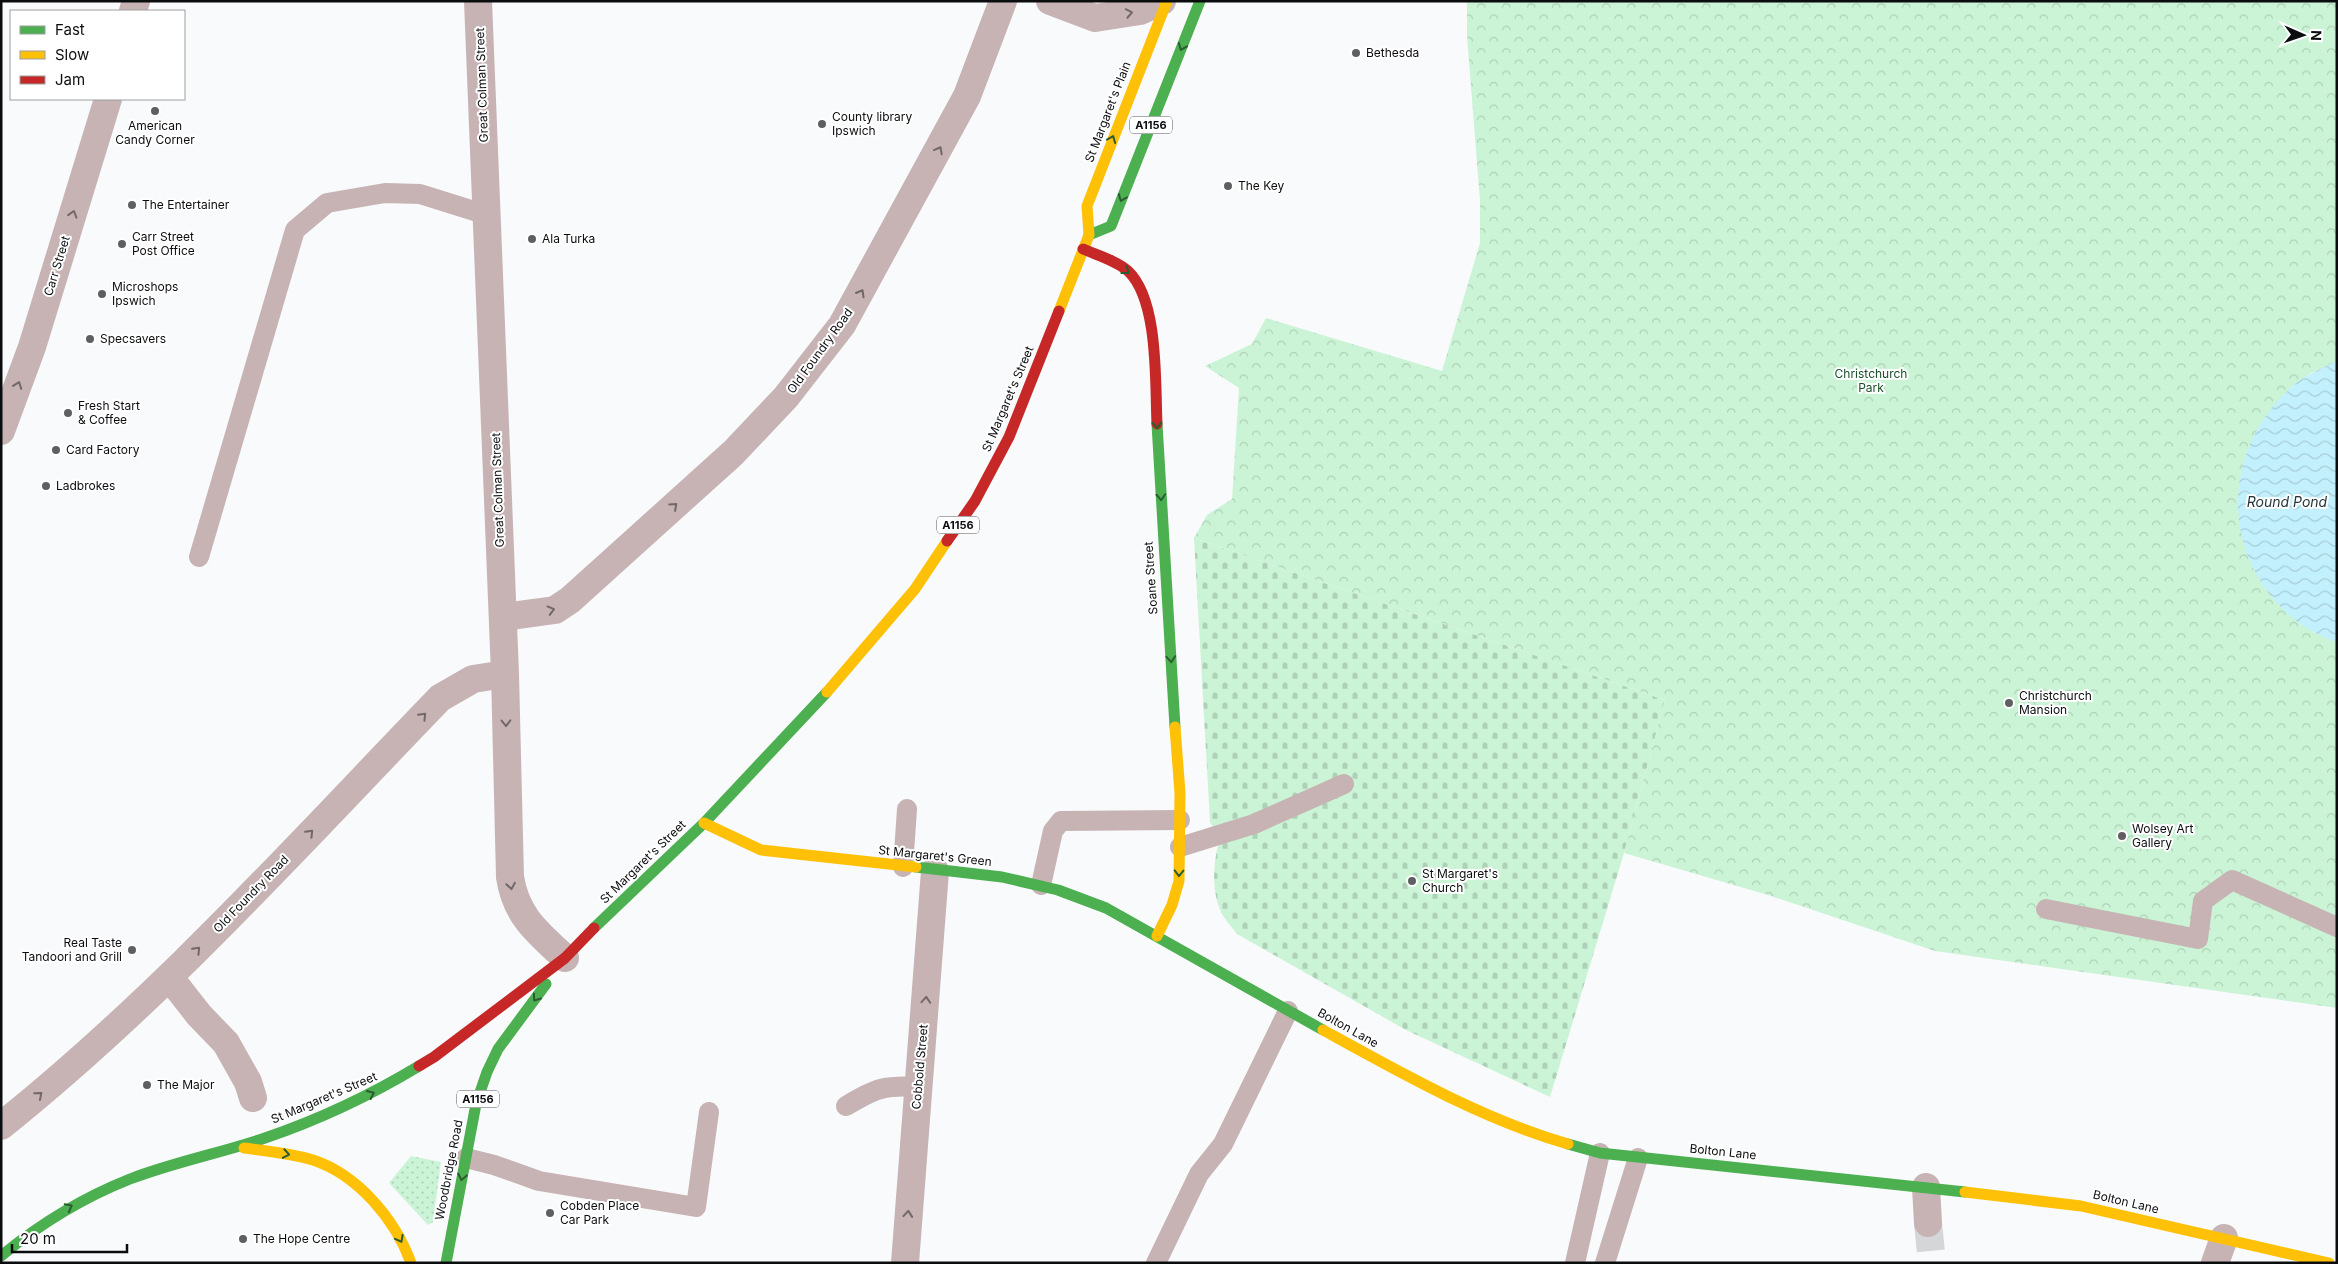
<svg xmlns="http://www.w3.org/2000/svg" width="2338" height="1264" font-family="Inter,sans-serif">
<defs>
<pattern id="grass-dots" width="8" height="8" patternUnits="userSpaceOnUse" patternTransform="scale(1.25)"><rect width="8" height="8" fill="#cbf4d6"/><path d="M2 2h.1M6 6h.1" fill="none" stroke="#add0b6" stroke-width="1.8" stroke-linecap="round"/></pattern>
<pattern id="cemetery-stones" width="16" height="16" patternUnits="userSpaceOnUse" patternTransform="scale(1.25)"><rect width="16" height="16" fill="#cbf4d6"/><path d="M2 7V4a2 2 0 0 1 4 0v3zM10 15v-3a2 2 0 0 1 4 0v3z" fill="#add0b6"/></pattern>
<pattern id="park-crowns" width="20" height="18" patternUnits="userSpaceOnUse" patternTransform="scale(1.25)"><rect width="20" height="18" fill="#cbf4d6"/><path d="M2 6a3 3 0 1 1 6 0M12 15a3 3 0 1 1 6 0" fill="none" stroke="#add0b6"/></pattern>
<pattern id="water-waves" width="16" height="10" patternUnits="userSpaceOnUse" patternTransform="scale(1.25)"><rect width="16" height="10" fill="#c3f0fd"/><path d="M0 5q4-4 8 0t8 0" fill="none" stroke="#a6cdd8"/></pattern>
</defs>
<rect width="100%" height="100%" fill="#f8fafc"/>
<path fill="url(#grass-dots)" d="M 411,1156 L 441,1162 L 433,1222 L 428,1225 L 389,1183 Z"/>
<path fill="url(#cemetery-stones)" d="M 1194,538 L 1665,700 L 1624,853 L 1550,1097 L 1406,1030 L 1237,934 C 1232,927 1225,920 1221,912 C 1211,890 1213,861 1220,839 L 1210,822 Z"/>
<path fill="url(#park-crowns)" d="M 1467,1 L 2337,1 L 2337,362 L 2311,373 L 2290,388 L 2311,631 L 2337,642 L 2337,1008 L 1935,951 L 1768,895 L 1624,853 L 1665,700 L 1194,538 L 1207,515 L 1232,499 L 1239,388 L 1205,366 L 1252,344 L 1266,318 L 1442,371 L 1480,243 L 1480,201 L 1467,36 Z"/>
<path fill="url(#water-waves)" d="M 2334,362 L 2337,362 L 2337,642 C 2308,633 2282,613 2265,588 C 2221,525 2232,442 2289,389 C 2302,377 2318,370 2334,362 Z"/>
<g fill="none" stroke-linecap="round" stroke-linejoin="round">
<path stroke="#d4d6d8" stroke-width="28" stroke-dasharray="28 14" stroke-linecap="butt" d="M 1928,1223 L 1932,1263"/>
<path stroke="#c7b3b4" stroke-width="20" d="M 199,557 L 295,230 L 327,203 L 385,193 L 420,194 L 487,215
M 1180,847 L 1254,824 L 1344,784
M 903,867 L 907,809
M 1041,885 L 1053,831 L 1061,821 L 1180,820
M 2046,909 L 2198,939 L 2203,901 L 2232,880 L 2337,927
M 846,1106 C 876,1088 884,1085 919,1087
M 466,1158 L 494,1165 L 539,1181 L 696,1207 L 709,1112
M 1156,1263 L 1199,1174 L 1223,1144 L 1288,1011
M 1575,1263 L 1600,1153
M 1605,1263 L 1638,1158"/>
<path stroke="#c7b3b4" stroke-width="28" d="M 478,1 L 505,674 L 510,877 C 516,916 537,932 565,958
M 1050,1 L 1095,18 L 1140,11 L 1162,1
M 133,11 L 136,1
M 1,431 L 32,347 L 108,99
M 503,617 L 555,610 L 570,600 L 733,453 L 786,397 L 842,325 L 967,96 L 1003,1
M 170,978 L 199,1015 L 226,1043 L 248,1082 L 253,1098
M 1,1126 C 161,998 298,845 440,698 L 473,679 L 505,674
M 1926,1187 L 1928,1223
M 905,1263 L 935,871
M 2215,1263 L 2224,1238"/>
<path stroke="#4caf50" stroke-width="11" d="M 1089,235 L 1111,226 L 1200,1
M 1157,424 L 1175,727
M 916,867 L 1002,877 L 1058,890 L 1106,908 L 1323,1030
M 594,928 L 704,823 L 827,692
M 1568,1144 L 1600,1153 L 1965,1192
M 1,1256 C 41,1223 82,1198 130,1179 C 174,1162 221,1153 265,1138 C 318,1120 371,1095 419,1066
M 446,1263 L 476,1104 L 487,1072 L 498,1049 L 546,984"/>
<path stroke="#ffc107" stroke-width="11" d="M 1059,311 L 1089,235 L 1087,206 L 1167,1
M 827,692 L 915,589 L 947,541
M 704,823 L 761,850 L 916,867
M 1157,936 L 1172,905 L 1179,881 L 1180,793 L 1175,727
M 1323,1030 C 1401,1073 1482,1119 1568,1144
M 244,1148 C 267,1151 290,1153 313,1160 C 358,1175 395,1219 411,1263
M 1965,1192 L 2081,1206 L 2329,1263"/>
<path stroke="#c62828" stroke-width="11" d="M 1083,249 C 1097,255 1117,261 1128,271 C 1159,300 1155,383 1157,424
M 947,541 L 975,501 L 1009,437 L 1059,311
M 419,1066 L 434,1057 L 565,958 L 594,928"/>
</g>
<defs><path id="oneway-chevron" d="M-2-3.5L2.5 0L-2 3.5" fill="none" stroke-width="1.6" stroke-linecap="round" stroke-linejoin="round" transform="scale(1.25)"/></defs>
<g stroke="#726869">
<use href="#oneway-chevron" transform="translate(1129 13) rotate(-11)"/>
<use href="#oneway-chevron" transform="translate(939 150) rotate(-62)"/>
<use href="#oneway-chevron" transform="translate(73 214) rotate(-73)"/>
<use href="#oneway-chevron" transform="translate(861 293) rotate(-60)"/>
<use href="#oneway-chevron" transform="translate(18 385) rotate(-70)"/>
<use href="#oneway-chevron" transform="translate(674 506) rotate(-42)"/>
<use href="#oneway-chevron" transform="translate(551 610) rotate(-15)"/>
<use href="#oneway-chevron" transform="translate(423 716) rotate(-46)"/>
<use href="#oneway-chevron" transform="translate(506 723) rotate(89)"/>
<use href="#oneway-chevron" transform="translate(310 833) rotate(-46)"/>
<use href="#oneway-chevron" transform="translate(511 886) rotate(81)"/>
<use href="#oneway-chevron" transform="translate(197 950) rotate(-46)"/>
<use href="#oneway-chevron" transform="translate(926 1000) rotate(-86)"/>
<use href="#oneway-chevron" transform="translate(39 1095) rotate(-40)"/>
<use href="#oneway-chevron" transform="translate(908 1214) rotate(-85)"/>
</g>
<g stroke="#2b5e2f">
<use href="#oneway-chevron" transform="translate(1182 47) rotate(112)"/>
<use href="#oneway-chevron" transform="translate(1112 139) rotate(-68)"/>
<use href="#oneway-chevron" transform="translate(1122 198) rotate(111)"/>
<use href="#oneway-chevron" transform="translate(1126 271) rotate(38)"/>
<use href="#oneway-chevron" transform="translate(1157 425) rotate(87)"/>
<use href="#oneway-chevron" transform="translate(1161 497) rotate(87)"/>
<use href="#oneway-chevron" transform="translate(1171 659) rotate(86)"/>
<use href="#oneway-chevron" transform="translate(1179 873) rotate(91)"/>
<use href="#oneway-chevron" transform="translate(536 998) rotate(126)"/>
<use href="#oneway-chevron" transform="translate(371 1094) rotate(-25)"/>
<use href="#oneway-chevron" transform="translate(286 1154) rotate(10)"/>
<use href="#oneway-chevron" transform="translate(462 1177) rotate(101)"/>
<use href="#oneway-chevron" transform="translate(69 1207) rotate(-28)"/>
<use href="#oneway-chevron" transform="translate(400 1239) rotate(62)"/>
</g>
<g fill="#5d5f61" stroke="#fff" stroke-width="2">
<circle cx="1356" cy="53" r="5"/>
<circle cx="155" cy="111" r="5"/>
<circle cx="822" cy="124" r="5"/>
<circle cx="1228" cy="186" r="5"/>
<circle cx="132" cy="205" r="5"/>
<circle cx="532" cy="239" r="5"/>
<circle cx="122" cy="244" r="5"/>
<circle cx="102" cy="294" r="5"/>
<circle cx="90" cy="339" r="5"/>
<circle cx="68" cy="413" r="5"/>
<circle cx="56" cy="450" r="5"/>
<circle cx="46" cy="486" r="5"/>
<circle cx="2009" cy="703" r="5"/>
<circle cx="2122" cy="836" r="5"/>
<circle cx="1412" cy="881" r="5"/>
<circle cx="132" cy="950" r="5"/>
<circle cx="147" cy="1085" r="5"/>
<circle cx="550" cy="1213" r="5"/>
<circle cx="243" cy="1239" r="5"/>
</g>
<g text-anchor="middle" stroke-width="4" stroke-linejoin="round" paint-order="stroke">
<g fill="#fff" stroke="#545556" stroke-width="1">
<rect x="1130" y="116.5" width="42" height="17" rx="4"/>
<rect x="937" y="516.5" width="42" height="17" rx="4"/>
<rect x="457" y="1090.5" width="42" height="17" rx="4"/>
</g>
<g font-size="11" font-weight="bold" fill="#0a0c0e">
<text x="1151" y="129">A1156</text>
<text x="958" y="529">A1156</text>
<text x="478" y="1103">A1156</text>
</g>
<g font-size="12" fill="#0a0c0e" stroke="#fff" text-anchor="start">
<text x="1366" y="57">Bethesda</text>
<text x="832" y="121">County library<tspan x="832" dy="14">Ipswich</tspan></text>
<text x="155" y="130" text-anchor="middle">American<tspan x="155" dy="14">Candy Corner</tspan></text>
<text x="1238" y="190">The Key</text>
<text x="142" y="209">The Entertainer</text>
<text x="132" y="241">Carr Street<tspan x="132" dy="14">Post Office</tspan></text>
<text x="542" y="243">Ala Turka</text>
<text x="112" y="291">Microshops<tspan x="112" dy="14">Ipswich</tspan></text>
<text x="100" y="343">Specsavers</text>
<text x="78" y="410">Fresh Start<tspan x="78" dy="14">&amp; Coffee</tspan></text>
<text x="66" y="454">Card Factory</text>
<text x="56" y="490">Ladbrokes</text>
<text x="2019" y="700">Christchurch<tspan x="2019" dy="14">Mansion</tspan></text>
<text x="2132" y="833">Wolsey Art<tspan x="2132" dy="14">Gallery</tspan></text>
<text x="1422" y="878">St Margaret's<tspan x="1422" dy="14">Church</tspan></text>
<text x="122" y="947" text-anchor="end">Real Taste<tspan x="122" dy="14">Tandoori and Grill</tspan></text>
<text x="157" y="1089">The Major</text>
<text x="560" y="1210">Cobden Place<tspan x="560" dy="14">Car Park</tspan></text>
<text x="253" y="1243">The Hope Centre</text>
</g>
<g font-size="12" fill="#0a0c0e" stroke="#fff">
<text transform="translate(482 85) rotate(-92)" y="4">Great Colman Street</text>
<text transform="translate(1108 112) rotate(-69)" y="4">St Margaret's Plain</text>
<text transform="translate(57 266) rotate(-73)" y="4">Carr Street</text>
<text transform="translate(820 351) rotate(-54)" y="4">Old Foundry Road</text>
<text transform="translate(1008 399) rotate(-67)" y="4">St Margaret's Street</text>
<text transform="translate(498 490) rotate(-92)" y="4">Great Colman Street</text>
<text transform="translate(1151 578) rotate(-94)" y="4">Soane Street</text>
<text transform="translate(935 856) rotate(6)" y="4">St Margaret's Green</text>
<text transform="translate(643 862) rotate(-44)" y="4">St Margaret's Street</text>
<text transform="translate(251 894) rotate(-46)" y="4">Old Foundry Road</text>
<text transform="translate(1348 1028) rotate(29)" y="4">Bolton Lane</text>
<text transform="translate(920 1067) rotate(-85)" y="4">Cobbold Street</text>
<text transform="translate(324 1098) rotate(-23)" y="4">St Margaret's Street</text>
<text transform="translate(1723 1152) rotate(6)" y="4">Bolton Lane</text>
<text transform="translate(449 1170) rotate(-79)" y="4">Woodbridge Road</text>
<text transform="translate(2126 1202) rotate(13)" y="4">Bolton Lane</text>
</g>
<g font-size="12" fill="#174f2a" stroke="#fff">
<text x="1871" y="378">Christchurch<tspan x="1871" dy="14">Park</tspan></text>
</g>
<g font-size="14" font-style="italic" fill="#1f3339" stroke="#fff">
<text x="2287" y="507">Round Pond</text>
</g>
</g>
<rect width="2338" height="1264" fill="none" stroke="#0a0c0e" stroke-width="5"/>
<rect x="10" y="10" width="175" height="90" fill="#ffffff" stroke="#9d9e9f"/>
<rect x="20" y="26" width="25" height="8" fill="#4caf50" stroke="#9d9e9f"/>
<text x="55" y="35" font-size="15" fill="#0a0c0e">Fast</text>
<rect x="20" y="51" width="25" height="8" fill="#ffc107" stroke="#9d9e9f"/>
<text x="55" y="60" font-size="15" fill="#0a0c0e">Slow</text>
<rect x="20" y="76" width="25" height="8" fill="#c62828" stroke="#9d9e9f"/>
<text x="55" y="85" font-size="15" fill="#0a0c0e">Jam</text>
<g transform="translate(2303 35) rotate(92)" stroke="#ffffff" stroke-width="4" paint-order="stroke">
<path d="M0-4L9 19L0 12L-9 19Z" fill="#0a0c0e"/>
<text y="-8" font-size="14" font-weight="bold" text-anchor="middle" fill="#0a0c0e">N</text>
</g>
<path d="M12 1244v8h115v-8" fill="none" stroke="#0a0c0e" stroke-width="2.5"/>
<text x="20" y="1244" font-size="15" fill="#0a0c0e" stroke="#ffffff" stroke-width="4" paint-order="stroke">20 m</text>
</svg>
